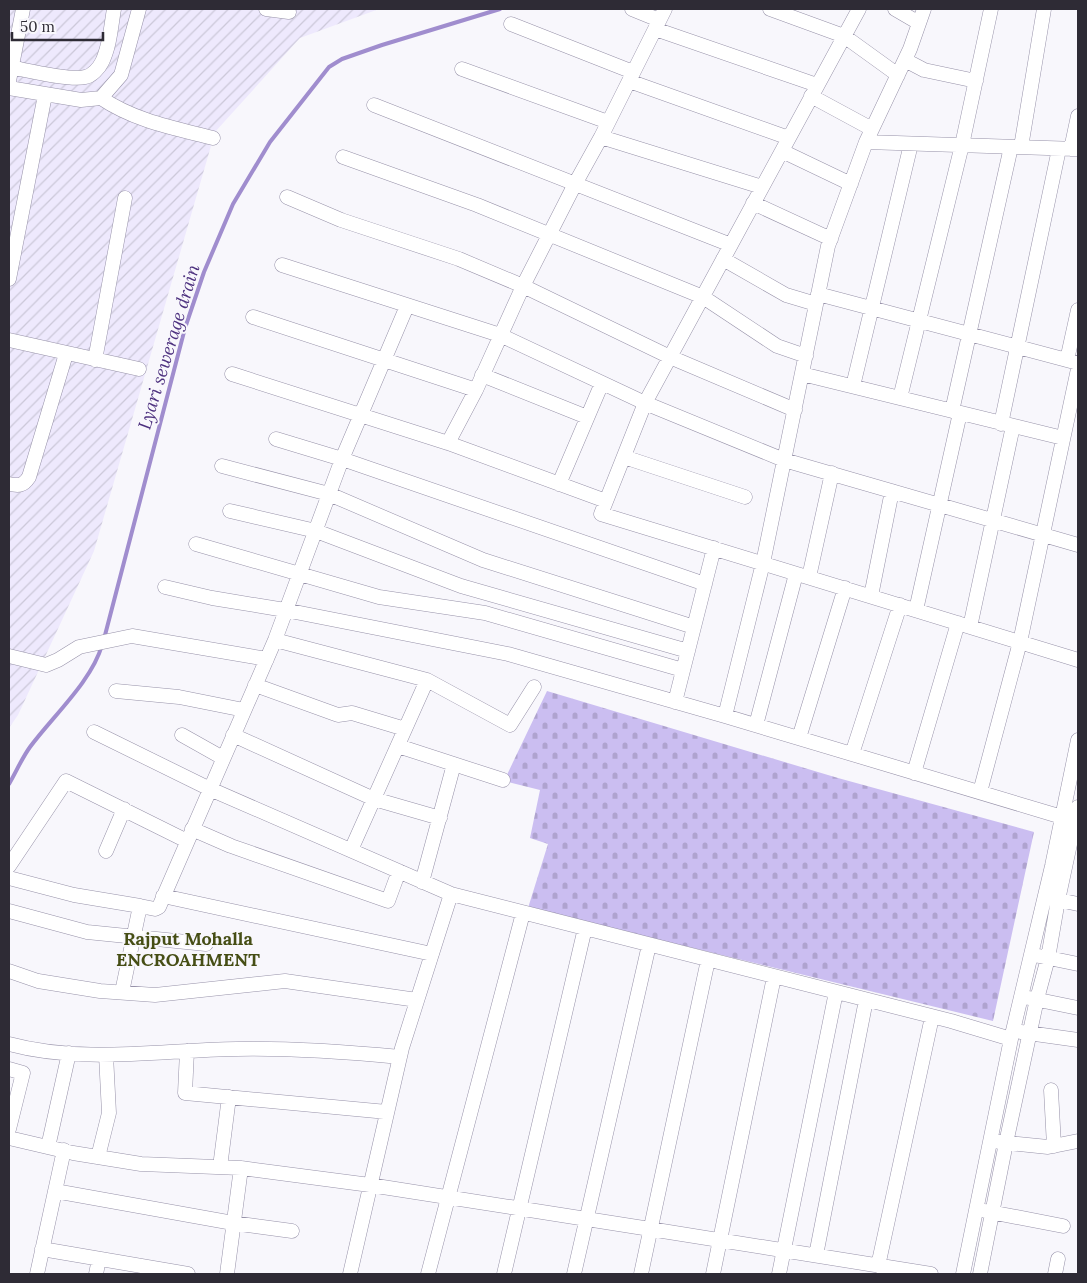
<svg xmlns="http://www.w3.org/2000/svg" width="1087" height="1283" font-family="Lora,serif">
<defs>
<pattern id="industrial-furrows" width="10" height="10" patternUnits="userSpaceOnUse" patternTransform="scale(1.25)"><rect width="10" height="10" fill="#eee9fd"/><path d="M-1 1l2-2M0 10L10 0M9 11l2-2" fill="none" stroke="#ccc8d9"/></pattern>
<pattern id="cemetery-stones" width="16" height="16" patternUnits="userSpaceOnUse" patternTransform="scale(1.25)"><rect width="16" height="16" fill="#cbbef1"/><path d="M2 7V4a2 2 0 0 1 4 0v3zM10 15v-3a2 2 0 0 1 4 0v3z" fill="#afa3cf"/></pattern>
</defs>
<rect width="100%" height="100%" fill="#f8f7fc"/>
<path fill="url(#industrial-furrows)" d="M 9,9 L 379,9 L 300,38 L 215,132 L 94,551 L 18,715 L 9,728 Z"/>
<path fill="url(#cemetery-stones)" d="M 547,691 L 838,778 L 1034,832 L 993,1021 L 528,908 L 548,844 L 530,838 L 540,790 L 504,781 Z"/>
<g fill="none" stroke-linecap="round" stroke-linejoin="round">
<path stroke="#a08dce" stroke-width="4" d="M 104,639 L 185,328 L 204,272 L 233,204 L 270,142 L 329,67 L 342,59 L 382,45 L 500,9
M 9,784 C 16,772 22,758 30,747 C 52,717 92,681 102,645"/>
<defs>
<path id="minor" d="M 266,9 L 289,12
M 632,9 L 659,20
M 770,9 L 844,36 L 898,75
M 859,9 L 645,403 L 601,514 L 1078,660
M 895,9 L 919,23
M 511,24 L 633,72
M 655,29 L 817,85
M 905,60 L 924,70 L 976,81
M 9,67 C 26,70 70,81 85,77 C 92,76 99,68 102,62 C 110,46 111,26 114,9
M 462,69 L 608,122
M 9,81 L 23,9
M 629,81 L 789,138
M 9,88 L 81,100 L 101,98 L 121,75 L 139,9
M 811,96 L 872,129
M 101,98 C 135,121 174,128 213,138
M 374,105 L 731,245
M 601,137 L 762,187
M 866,142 L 1078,149
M 1021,147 L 1044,9
M 1071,149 L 1078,116
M 782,151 L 851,184
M 343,157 L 477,205 L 703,297 L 777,346 L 806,356
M 287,197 L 341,220 L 459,259 L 523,286 L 670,357 L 795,410
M 753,203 L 831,239
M 723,259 L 786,295 L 816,304
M 282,265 L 500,335 L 645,403 L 784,460 L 1078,545
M 9,279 L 45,95
M 818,294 L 1078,363
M 253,317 L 476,390
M 9,340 L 139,369
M 95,360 L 125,198
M 1067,360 L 1078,310
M 232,374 L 448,443 L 606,501
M 802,374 L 1063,438
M 482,375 L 587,417
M 853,386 L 911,144
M 900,398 L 962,145 L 991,9
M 952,411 L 1011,147
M 1001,424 L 1059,149
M 276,439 L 342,459 L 705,584
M 448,443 L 476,390 L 523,286 L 575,184 L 601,137 L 665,9
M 624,457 L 745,497
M 222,466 L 329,494 L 483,560 L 694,627
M 9,484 C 19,486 23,486 29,477 L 66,354
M 559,484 L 602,383
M 230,511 L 316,531 L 461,586 L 688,651
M 196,544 L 379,597 L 485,613 L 683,670
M 809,577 L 832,473
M 165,587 L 212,598 L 285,610 L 508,654 L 725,716 L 1062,817
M 871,596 L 892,491
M 916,610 L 960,413
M 970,627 L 1013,426
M 275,640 L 427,680 L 510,725 L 534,687
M 9,656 L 46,665 L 58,660 L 79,647 L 132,636 L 267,659
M 255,685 L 338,715 L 352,713 L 405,729
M 116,691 L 179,697 L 244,710
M 675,702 L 714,548
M 725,716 L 763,563 L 828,246 L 866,142 L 910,49 L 924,9
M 756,725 L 796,574
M 94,732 L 210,789 L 451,894 L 951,1021 L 1011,1039
M 182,735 L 223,758
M 233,735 L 374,799 L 440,818
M 799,738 L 845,588
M 398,746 L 503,780
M 852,754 L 900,605
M 914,773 L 958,623
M 980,792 L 1020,642 L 1078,369
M 192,829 L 231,846 L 388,901 L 399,871
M 351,850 L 427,680
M 106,851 L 124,809
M 9,866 L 66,781 L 187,841
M 9,878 L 74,895 L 140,906
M 422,882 L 454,764
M 163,896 L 432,954
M 1050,898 L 1078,904
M 9,911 L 87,932 L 206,944
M 1039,956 L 1078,964
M 9,971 L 38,981 L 100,991 L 155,995 L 285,981 L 417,1000
M 122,992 L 140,906 L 155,909 L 159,907 L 275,640 L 342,459 L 407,306
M 1029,998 L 1078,1008
M 1021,1032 L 1078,1040
M 9,1044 C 83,1064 161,1050 237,1049 C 291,1048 346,1052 400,1057
M 187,1051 L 185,1093 L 387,1112
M 9,1069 L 23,1073 L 9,1129
M 1051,1090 L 1054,1146
M 9,1138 L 73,1153 L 141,1164 L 241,1168 L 370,1185 L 650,1229 L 931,1274
M 999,1142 L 1048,1147 L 1078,1141
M 48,1147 L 69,1053
M 98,1157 L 109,1113 L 106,1055
M 220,1167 L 229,1097
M 55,1191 L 233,1223 L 292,1231
M 985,1211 L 1063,1226
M 42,1249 L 188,1274
M 816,1255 L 866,1000
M 878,1266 L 932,1017
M 37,1274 L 64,1150
M 96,1274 L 99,1259
M 227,1274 L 241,1168
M 350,1274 L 402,1048 L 451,894
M 428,1274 L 523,913
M 504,1274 L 585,928
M 574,1274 L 649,945
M 641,1274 L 708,960
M 713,1274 L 774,977
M 779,1274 L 836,992
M 963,1274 L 1011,1039 L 1052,866 L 1078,740
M 980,1274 L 1006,1143 L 1037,999 L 1048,958 L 1058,900 L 1078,807
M 1055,1274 L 1058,1259"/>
</defs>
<use href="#minor" stroke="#9792a9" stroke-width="15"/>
<use href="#minor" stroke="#fff" stroke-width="14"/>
</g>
<g text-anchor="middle" stroke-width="4" stroke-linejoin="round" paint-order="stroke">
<g font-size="18" font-style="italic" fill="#4d317f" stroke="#f8f7fc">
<text transform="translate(169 347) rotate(-73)" y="6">Lyari sewerage drain</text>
</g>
<g font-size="18" font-weight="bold" fill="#464e15" stroke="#f8f7fc">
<text x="188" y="945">Rajput Mohalla<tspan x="188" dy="21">ENCROAHMENT</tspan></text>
</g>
</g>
<rect width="1087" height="1283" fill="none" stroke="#2e2b35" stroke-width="20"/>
<path d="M12 32v8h91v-8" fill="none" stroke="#2e2b35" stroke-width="2.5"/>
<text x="20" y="32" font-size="15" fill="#2e2b35" stroke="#f8f7fc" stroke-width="4" paint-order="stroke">50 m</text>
</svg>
